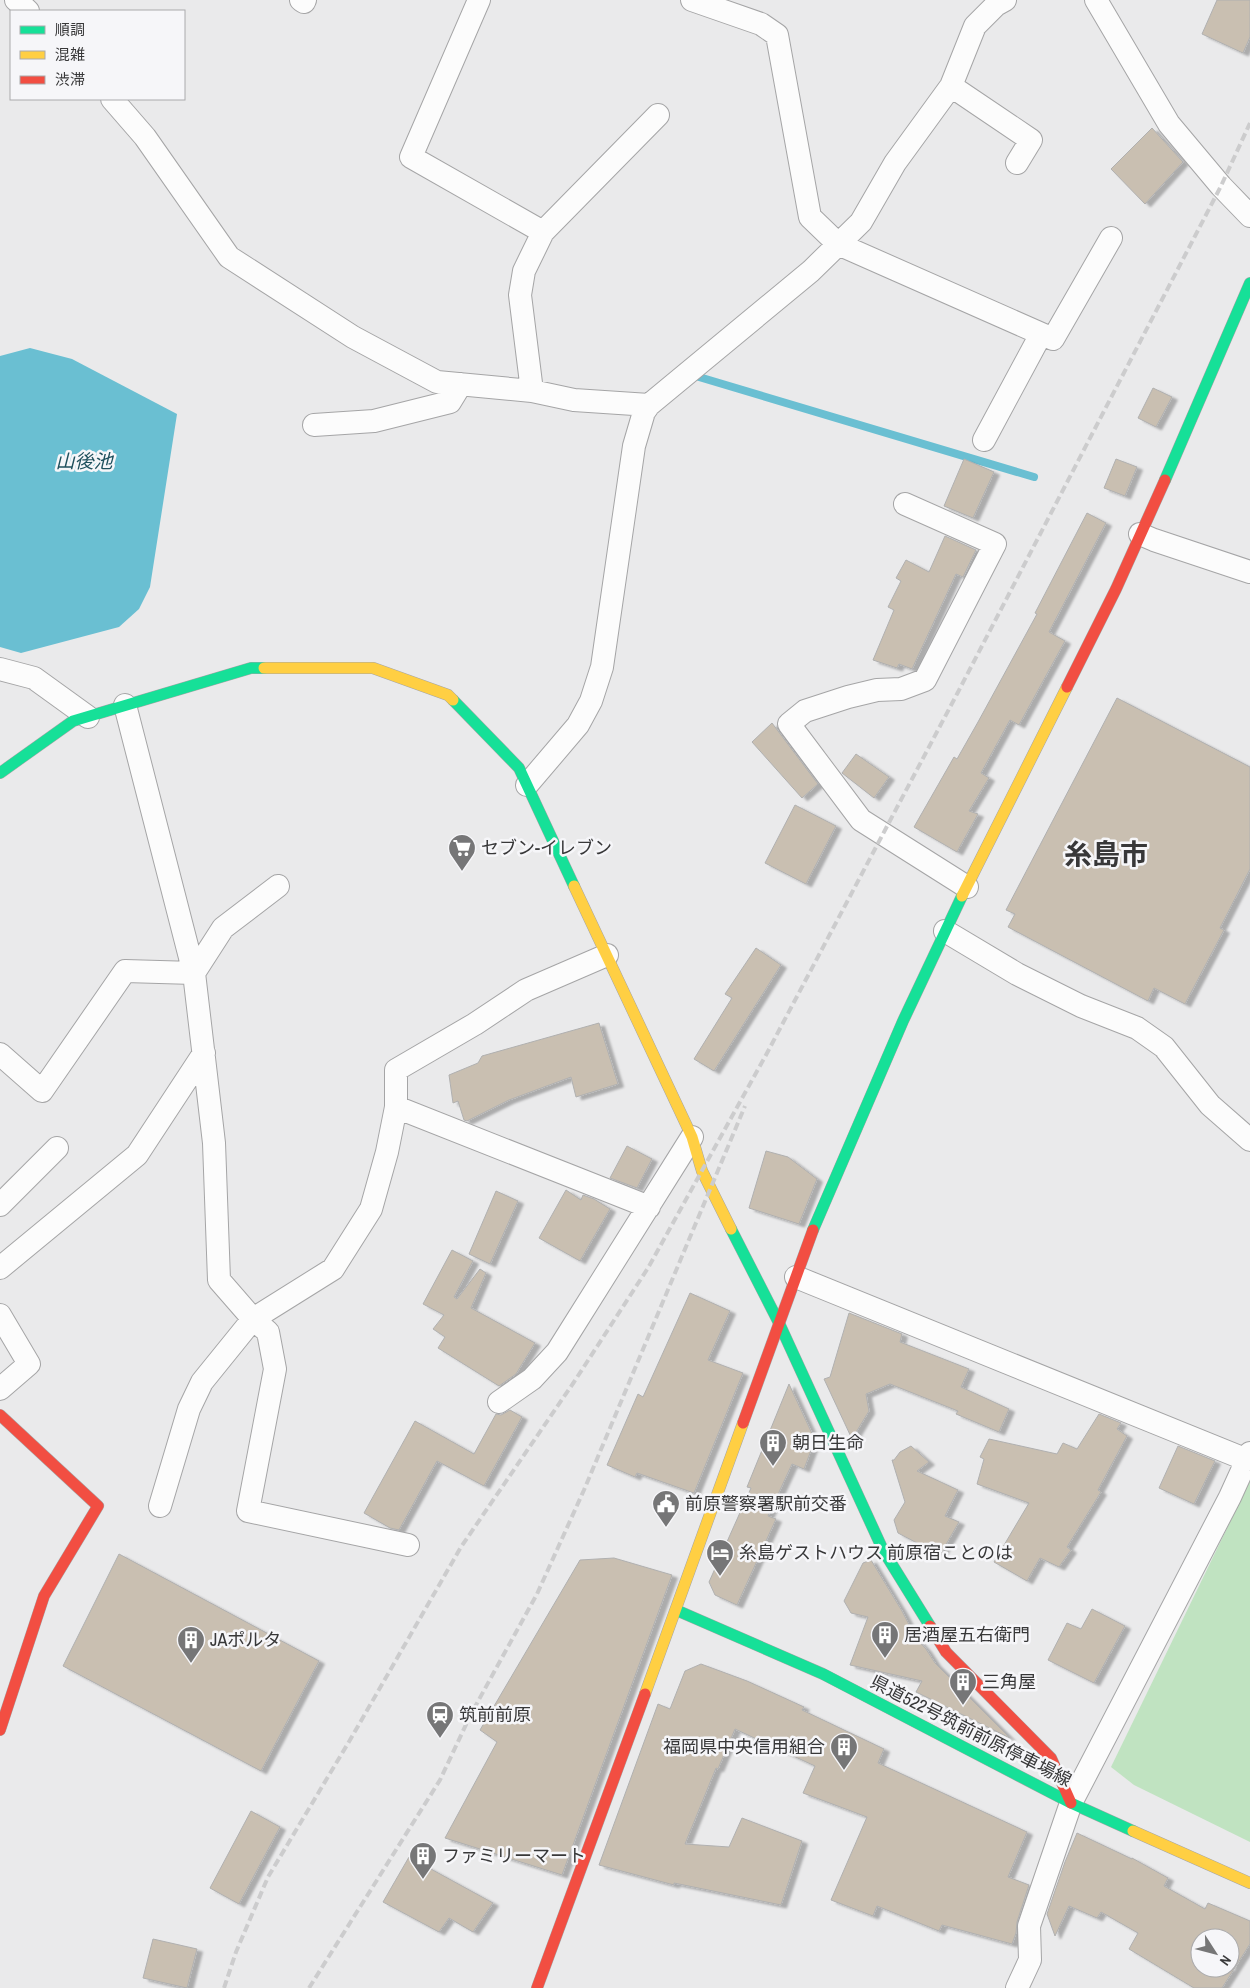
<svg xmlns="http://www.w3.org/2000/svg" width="1250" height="1988" font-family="'Archivo Narrow','Noto Sans JP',sans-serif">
<defs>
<filter id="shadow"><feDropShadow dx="5.5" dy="3" stdDeviation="1" flood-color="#0004"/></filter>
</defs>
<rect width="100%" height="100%" fill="#eaeaeb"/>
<path fill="#c0e3c1" d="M 1250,1481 L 1250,1842 L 1134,1785 L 1111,1767 Z"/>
<path fill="#6abfd2" d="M 30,348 L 72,359 L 177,414 L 150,587 L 139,609 L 119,627 L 21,653 L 0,647 L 0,356 Z"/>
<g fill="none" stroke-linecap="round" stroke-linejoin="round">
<path stroke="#6abfd2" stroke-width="8" d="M 699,377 L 1034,477"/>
</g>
<path fill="#c9bfb1" stroke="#b0b0b0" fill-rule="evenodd" filter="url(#shadow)" d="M 1217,0 L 1250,0 L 1250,37 L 1243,53 L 1202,34 Z
M 1152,128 L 1183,162 L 1145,204 L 1111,169 Z
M 1153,388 L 1172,397 L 1156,427 L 1138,418 Z
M 964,459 L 994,472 L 973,518 L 944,506 Z
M 1116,459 L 1137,467 L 1125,496 L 1104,488 Z
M 1087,513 L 1106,523 L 1049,632 L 1065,641 L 1019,725 L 1010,720 L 981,773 L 989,778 L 969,811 L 978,814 L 957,852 L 914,827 L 954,757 L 957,759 L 978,722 L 1037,614 L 1035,613 Z
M 945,536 L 976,550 L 963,577 L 956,574 L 912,669 L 899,664 L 897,668 L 873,660 L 894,610 L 888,607 L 901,581 L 896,578 L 906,560 L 929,572 Z
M 1117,698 L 1250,767 L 1250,869 L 1220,928 L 1224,930 L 1185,1004 L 1154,988 L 1148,1001 L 1008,927 L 1015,914 L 1006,910 Z
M 772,723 L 818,784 L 802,798 L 752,742 Z
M 856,754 L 889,777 L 874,798 L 842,773 Z
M 795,805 L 836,826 L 806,884 L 765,863 Z
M 756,948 L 781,965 L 714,1071 L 694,1059 L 732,998 L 725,994 Z
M 599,1023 L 618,1084 L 576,1097 L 571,1077 L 509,1100 L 467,1121 L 464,1120 L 458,1101 L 453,1103 L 449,1075 L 478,1063 L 482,1056 Z
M 627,1146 L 652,1159 L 637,1188 L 610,1178 Z
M 766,1151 L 788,1157 L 817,1179 L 799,1224 L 749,1208 Z
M 566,1190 L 581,1200 L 583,1195 L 594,1199 L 610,1209 L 580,1261 L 539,1238 Z
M 496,1191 L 518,1201 L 490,1264 L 469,1254 Z
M 452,1250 L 473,1261 L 454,1297 L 457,1299 L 480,1269 L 486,1273 L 471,1308 L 535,1343 L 516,1374 L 499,1386 L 438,1348 L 445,1337 L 433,1329 L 444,1315 L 423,1304 Z
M 690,1293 L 730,1311 L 708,1360 L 743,1373 L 694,1493 L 637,1473 L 635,1477 L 607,1465 L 638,1394 L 643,1397 Z
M 849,1313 L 902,1334 L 900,1342 L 969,1369 L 961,1387 L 1009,1409 L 999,1432 L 956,1414 L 958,1411 L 890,1384 L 866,1394 L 869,1411 L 852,1439 L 824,1379 L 830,1377 Z
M 789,1384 L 815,1440 L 804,1469 L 792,1464 L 768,1516 L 776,1519 L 737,1605 L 715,1595 L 709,1582 L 751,1488 L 747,1487 Z
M 510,1410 L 522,1417 L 484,1486 L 437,1461 L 399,1530 L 390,1528 L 364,1513 L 415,1421 L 474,1454 L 496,1414 L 501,1415 Z
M 1099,1414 L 1121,1423 L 1117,1429 L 1127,1436 L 1098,1490 L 1101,1492 L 1067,1547 L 1071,1550 L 1059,1567 L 1040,1558 L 1027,1581 L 994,1562 L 1029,1503 L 977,1484 L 984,1459 L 980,1457 L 989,1439 L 1057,1454 L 1063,1443 L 1077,1449 Z
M 911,1446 L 929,1462 L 917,1471 L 958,1490 L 945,1516 L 959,1522 L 940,1555 L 898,1533 L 894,1520 L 905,1502 L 892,1460 L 894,1460 L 900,1452 Z
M 1178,1446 L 1215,1461 L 1194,1504 L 1159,1488 Z
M 119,1554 L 319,1661 L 261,1771 L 63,1666 Z
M 614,1558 L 672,1575 L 562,1875 L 445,1838 L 497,1742 L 480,1730 L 580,1560 Z
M 871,1560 L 902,1611 L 916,1638 L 926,1649 L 935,1663 L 1010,1738 L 916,1692 L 922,1681 L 850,1665 L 868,1617 L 851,1613 L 844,1601 L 863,1563 Z
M 1092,1609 L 1125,1626 L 1094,1683 L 1048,1660 L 1067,1623 L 1081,1629 Z
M 701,1664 L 747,1681 L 804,1707 L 802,1710 L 884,1749 L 878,1763 L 1027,1832 L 1008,1877 L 1029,1885 L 1017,1922 L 1016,1933 L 1012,1944 L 942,1925 L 939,1931 L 877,1906 L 873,1916 L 831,1900 L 867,1817 L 803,1793 L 815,1766 L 735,1729 L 718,1769 L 716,1768 L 685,1844 L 729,1847 L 742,1818 L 802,1841 L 781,1905 L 674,1883 L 674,1885 L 599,1865 L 658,1704 L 670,1709 L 685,1671 Z
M 251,1811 L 280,1827 L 239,1904 L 210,1888 Z
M 1077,1833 L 1132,1859 L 1132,1858 L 1168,1878 L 1164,1886 L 1205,1909 L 1208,1903 L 1250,1921 L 1250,1944 L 1222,1988 L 1194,1988 L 1129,1949 L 1138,1933 L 1101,1912 L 1097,1918 L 1069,1906 L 1055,1936 L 1047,1914 L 1065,1862 ZM 1200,1938 L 1230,1938 L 1230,1968 L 1200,1968 Z
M 409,1857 L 493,1903 L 473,1932 L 449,1918 L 439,1932 L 383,1902 Z
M 153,1939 L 197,1949 L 187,1988 L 143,1978 Z"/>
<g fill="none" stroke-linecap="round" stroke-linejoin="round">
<defs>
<path id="street" d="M 16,0 L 28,11
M 301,0 L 304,2 L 305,0
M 479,0 L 411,157 L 543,232 L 524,271 L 520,295 L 532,391
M 692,0 L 761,24 L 777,35 L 810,217 L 838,244 L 1053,339 L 1111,238
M 1096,0 L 1169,124 L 1221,186 L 1250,216
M 951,86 L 1031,140 L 1017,163
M 112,99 L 145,137 L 229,257 L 353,337 L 437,382 L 532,391 L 574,400 L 649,405
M 543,232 L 658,115
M 314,425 L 374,421 L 450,402 L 461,384
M 984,440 L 1041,334
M 905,504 L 995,544 L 925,680 L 901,689 L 877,690 L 848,697 L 805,711 L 789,724 L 861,820 L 967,887
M 1140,534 L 1154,540 L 1250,572
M 0,669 L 34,678 L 88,717
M 125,705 L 194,973 L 214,1143 L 219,1280 L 253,1319 L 268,1332 L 275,1369 L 248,1511 L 408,1545
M 527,785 L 578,725 L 591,701 L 602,667 L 634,446 L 644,412 L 649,405 L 811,271 L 861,222 L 895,163 L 951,86 L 975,26 L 996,5 L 1005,0
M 945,931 L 1017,974 L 1081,1006 L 1137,1028 L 1164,1047 L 1210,1105 L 1250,1140
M 0,1054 L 42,1091 L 125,971 L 194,973 L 223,928 L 278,886
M 396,1107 L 649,1207
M 0,1205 L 57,1148
M 0,1268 L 137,1155 L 204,1053
M 796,1277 L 1247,1460
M 0,1315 L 29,1364 L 0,1389
M 499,1402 L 532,1379 L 557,1352 L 692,1137
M 160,1506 L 189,1409 L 202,1382 L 253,1319 L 333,1269 L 371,1209 L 387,1152 L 396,1107 L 396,1070 L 475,1024 L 526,990 L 607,955
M 1017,1988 L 1030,1960 L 1029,1926 L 1071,1803 L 1230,1497 L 1250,1453"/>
<path id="fast" d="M 1165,480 L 1250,283
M 453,700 L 519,768 L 574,886
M 0,773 L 73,721 L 251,668 L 264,668
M 731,1229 L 779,1323 L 883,1550 L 930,1626
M 813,1230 L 903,1021 L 962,896
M 676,1610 L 823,1674 L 1071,1803 L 1133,1831"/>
<path id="slow" d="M 264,668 L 373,668 L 448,695 L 453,700
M 574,886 L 692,1137 L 702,1171 L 731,1229
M 962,896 L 1067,687
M 645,1694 L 743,1423
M 1133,1831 L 1250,1883"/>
<path id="jam" d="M 1067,687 L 1116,589 L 1165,480
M 0,1415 L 98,1506 L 44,1596 L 0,1730
M 743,1423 L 813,1230
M 930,1626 L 946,1652 L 1051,1758 L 1071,1803
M 537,1988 L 645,1694"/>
</defs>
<use href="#street" stroke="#a5a5a6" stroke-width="24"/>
<use href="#fast" stroke="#a5a5a6" stroke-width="12"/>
<use href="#slow" stroke="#a5a5a6" stroke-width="12"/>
<use href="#jam" stroke="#a5a5a6" stroke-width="12"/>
<use href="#street" stroke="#fcfcfc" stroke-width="22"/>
<use href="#fast" stroke="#16e098" stroke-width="11"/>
<use href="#slow" stroke="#ffcf43" stroke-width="11"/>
<use href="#jam" stroke="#f24e42" stroke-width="11"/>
<path stroke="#cccccd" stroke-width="4" stroke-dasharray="8 4" stroke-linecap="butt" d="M 224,1988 L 236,1952 L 268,1877 L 350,1740 L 461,1547 L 574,1382 L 648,1268 L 766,1055 L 957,694 L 1221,186 L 1250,123
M 309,1988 L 440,1780 L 471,1714 L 537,1594 L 584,1490 L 745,1106"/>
</g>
<defs>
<symbol id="supermarket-pin" viewBox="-11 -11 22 30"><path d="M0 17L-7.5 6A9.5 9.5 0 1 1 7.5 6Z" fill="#767677" stroke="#f6f6f9"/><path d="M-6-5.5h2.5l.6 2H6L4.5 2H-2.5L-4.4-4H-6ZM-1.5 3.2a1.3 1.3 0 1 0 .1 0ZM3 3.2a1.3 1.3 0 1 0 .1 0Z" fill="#fff"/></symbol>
<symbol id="building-pin" viewBox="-11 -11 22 30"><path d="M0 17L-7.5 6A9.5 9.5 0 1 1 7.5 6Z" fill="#767677" stroke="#f6f6f9"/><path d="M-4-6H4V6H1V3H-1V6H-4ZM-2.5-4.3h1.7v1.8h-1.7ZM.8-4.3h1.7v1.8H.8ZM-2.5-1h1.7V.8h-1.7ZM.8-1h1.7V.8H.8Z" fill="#fff"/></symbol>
<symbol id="civic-pin" viewBox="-11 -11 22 30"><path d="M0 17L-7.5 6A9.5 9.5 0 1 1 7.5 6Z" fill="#767677" stroke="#f6f6f9"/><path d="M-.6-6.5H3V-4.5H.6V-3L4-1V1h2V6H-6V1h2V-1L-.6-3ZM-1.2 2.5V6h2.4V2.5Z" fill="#fff"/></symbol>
<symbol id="hotel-pin" viewBox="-11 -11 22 30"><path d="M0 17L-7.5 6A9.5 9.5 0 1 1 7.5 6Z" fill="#767677" stroke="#f6f6f9"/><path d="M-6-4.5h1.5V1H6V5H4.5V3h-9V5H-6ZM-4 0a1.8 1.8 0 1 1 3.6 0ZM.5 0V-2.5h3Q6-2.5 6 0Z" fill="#fff"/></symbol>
<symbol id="station-pin" viewBox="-11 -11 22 30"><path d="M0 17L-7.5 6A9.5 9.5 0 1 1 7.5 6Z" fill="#767677" stroke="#f6f6f9"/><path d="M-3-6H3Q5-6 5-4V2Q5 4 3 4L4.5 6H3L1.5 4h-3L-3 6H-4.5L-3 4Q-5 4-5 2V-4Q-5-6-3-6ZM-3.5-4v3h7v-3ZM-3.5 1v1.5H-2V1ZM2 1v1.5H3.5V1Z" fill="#fff"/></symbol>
</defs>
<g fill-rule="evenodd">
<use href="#supermarket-pin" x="446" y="832" width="32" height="43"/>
<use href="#building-pin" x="757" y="1427" width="32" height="43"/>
<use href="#civic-pin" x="650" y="1488" width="32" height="43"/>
<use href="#hotel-pin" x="704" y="1537" width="32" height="43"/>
<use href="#building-pin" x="869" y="1619" width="32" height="43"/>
<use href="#building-pin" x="175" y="1624" width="32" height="43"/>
<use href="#building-pin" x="947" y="1666" width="32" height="43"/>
<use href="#station-pin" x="424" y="1699" width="32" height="43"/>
<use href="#building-pin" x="828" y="1731" width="32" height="43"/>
<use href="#building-pin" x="407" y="1840" width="32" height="43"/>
</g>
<g text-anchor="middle" stroke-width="5" stroke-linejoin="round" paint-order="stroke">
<g font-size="18" fill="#383839" stroke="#f6f6f9" text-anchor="start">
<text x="481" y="854">セブン-イレブン</text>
<text x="792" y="1449">朝日生命</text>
<text x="685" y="1510">前原警察署駅前交番</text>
<text x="739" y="1559">糸島ゲストハウス 前原宿ことのは</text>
<text x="904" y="1641">居酒屋五右衛門</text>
<text x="210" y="1646">JAポルタ</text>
<text x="982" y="1688">三角屋</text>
<text x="459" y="1721">筑前前原</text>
<text x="825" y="1753" text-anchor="end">福岡県中央信用組合</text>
<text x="442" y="1862">ファミリーマート</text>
</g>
<g font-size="18" fill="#383839" stroke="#f6f6f9">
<text transform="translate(971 1731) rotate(27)" y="6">県道522号筑前前原停車場線</text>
</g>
<g font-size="19" font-style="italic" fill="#1f505d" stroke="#f6f6f9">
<text x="84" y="468">山後池</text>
</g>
<g font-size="28" font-weight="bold" fill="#383839" stroke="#f6f6f9">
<text x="1106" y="864">糸島市</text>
</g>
</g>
<rect x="10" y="10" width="175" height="90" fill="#f6f6f9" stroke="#aaaaac"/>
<rect x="20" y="26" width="25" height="8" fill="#16e098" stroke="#aaaaac"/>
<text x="55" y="35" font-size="15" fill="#383839">順調</text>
<rect x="20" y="51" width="25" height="8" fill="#ffcf43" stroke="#aaaaac"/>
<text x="55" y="60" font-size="15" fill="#383839">混雑</text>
<rect x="20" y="76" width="25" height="8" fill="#f24e42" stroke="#aaaaac"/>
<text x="55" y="85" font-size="15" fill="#383839">渋滞</text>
<g transform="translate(1215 1953) rotate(126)"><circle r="24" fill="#f6f6f9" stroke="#aaaaac"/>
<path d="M0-4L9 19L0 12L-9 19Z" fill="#767677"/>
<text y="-8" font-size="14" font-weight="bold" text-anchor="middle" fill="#383839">N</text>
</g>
</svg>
